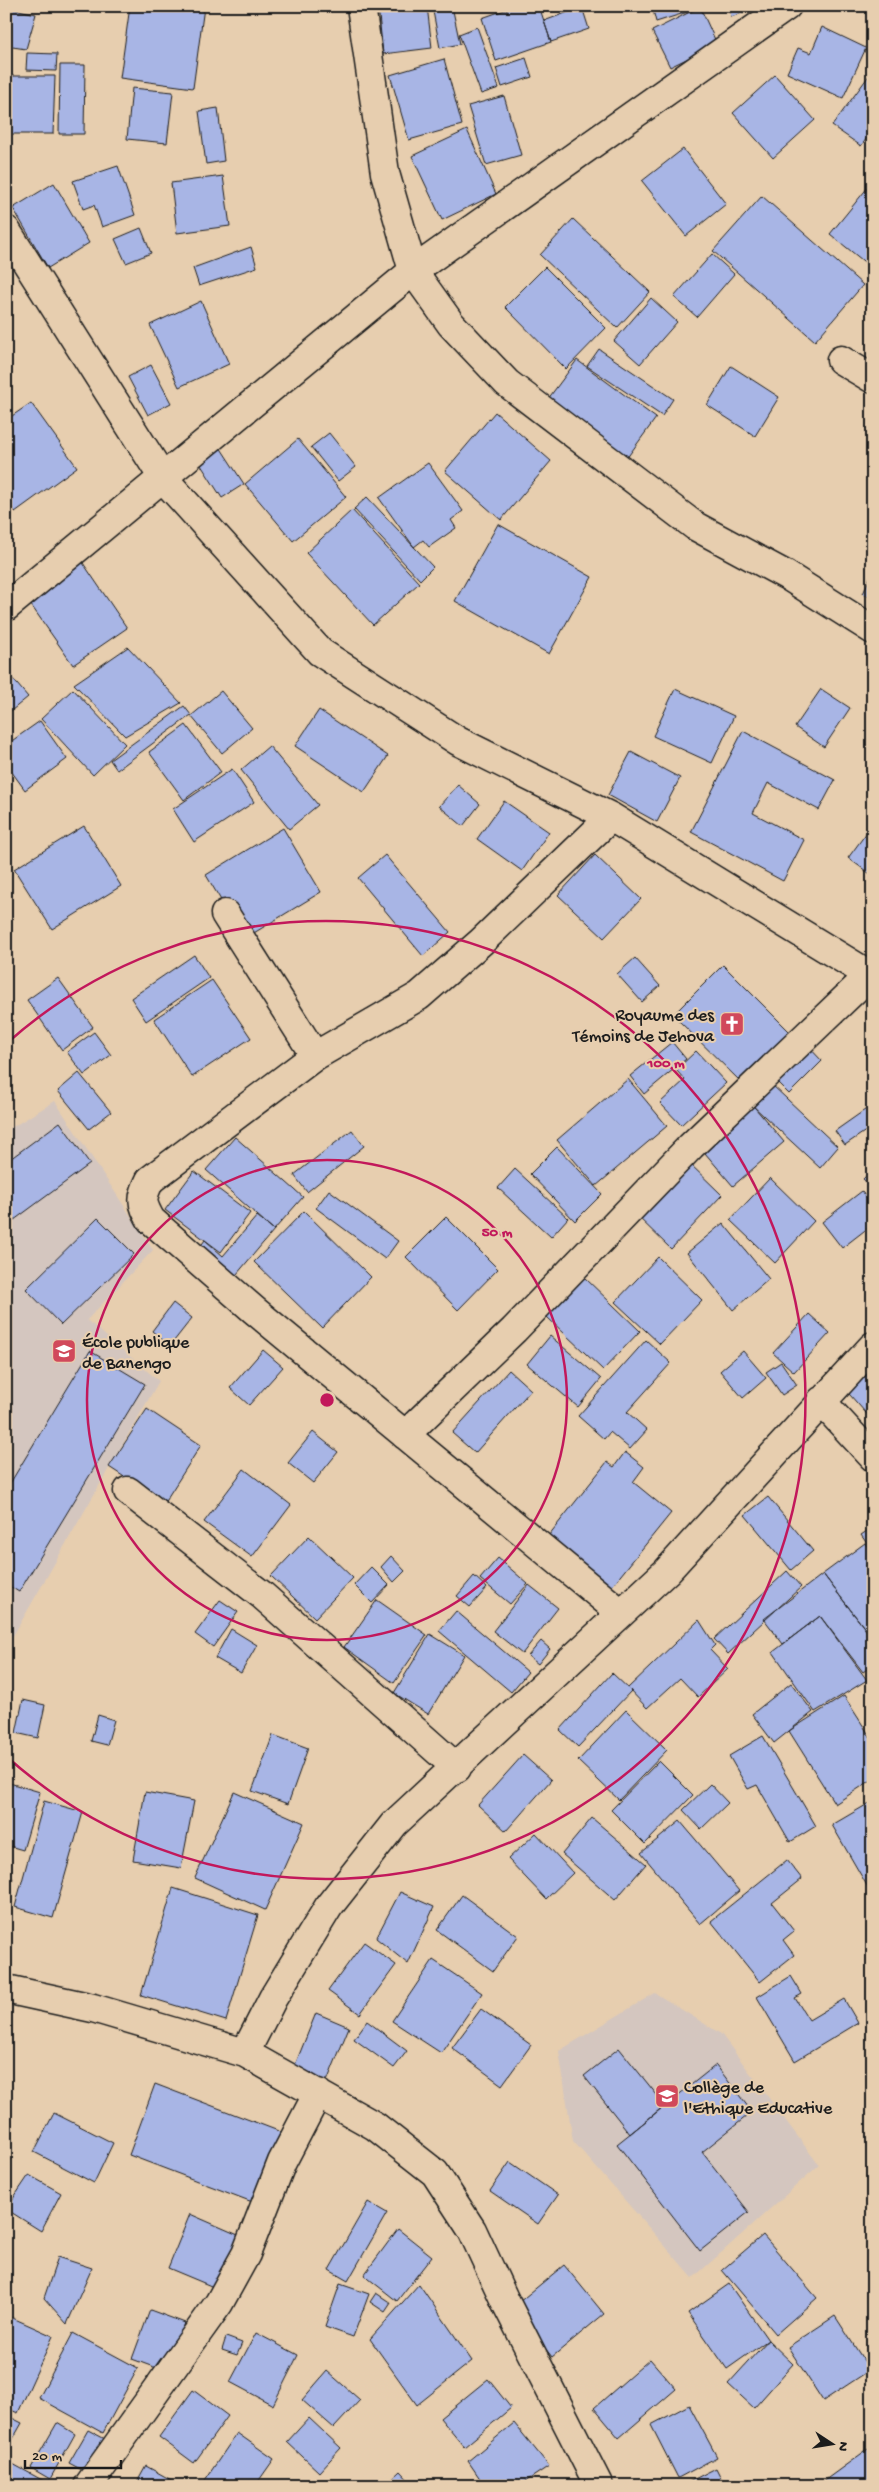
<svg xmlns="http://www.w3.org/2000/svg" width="879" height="2492" font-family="'Gochi Hand',sans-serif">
<rect width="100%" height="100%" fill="#e7ceaf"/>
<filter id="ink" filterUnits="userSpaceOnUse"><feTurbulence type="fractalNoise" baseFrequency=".02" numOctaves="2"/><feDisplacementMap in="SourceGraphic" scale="10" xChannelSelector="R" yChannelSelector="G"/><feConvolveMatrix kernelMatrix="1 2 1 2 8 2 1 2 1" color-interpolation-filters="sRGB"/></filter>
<g filter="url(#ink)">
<path fill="#d4c6bf" d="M 55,1101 L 153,1250 L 87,1320 L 159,1381 L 13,1636 L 6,1629 L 6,1131 Z
M 655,1993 L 721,2034 L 819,2165 L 693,2278 L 573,2141 L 559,2051 Z"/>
<path fill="#a8b5e5" stroke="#1c1c1c" d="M 130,6 L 204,7 L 193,88 L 120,78 Z
M 378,6 L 427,6 L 432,48 L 383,54 Z
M 432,6 L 452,6 L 460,44 L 440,48 Z
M 516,6 L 539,6 L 551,42 L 496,61 L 482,18 Z
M 576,6 L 617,6 L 617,9 L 577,13 Z
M 652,6 L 692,6 L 694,10 L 656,22 Z
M 729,6 L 762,6 L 731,17 Z
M 6,7 L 36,14 L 26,49 L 6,46 Z
M 582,7 L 589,29 L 551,42 L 544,21 Z
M 700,7 L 717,44 L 670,67 L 652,31 Z
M 477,27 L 499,88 L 481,94 L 459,34 Z
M 822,27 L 866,48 L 843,98 L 787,73 L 798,48 L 811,53 Z
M 27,53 L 57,54 L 56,71 L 26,70 Z
M 526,58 L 532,77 L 502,87 L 496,68 Z
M 444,59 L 462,125 L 409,140 L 390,75 Z
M 60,65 L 85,65 L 84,134 L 59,134 Z
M 873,70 L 873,130 L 861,146 L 832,126 Z
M 775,75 L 815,120 L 773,158 L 733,113 Z
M 6,76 L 55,76 L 53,134 L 6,134 Z
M 132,88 L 173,92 L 167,143 L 127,139 Z
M 504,96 L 521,155 L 486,165 L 468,106 Z
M 218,108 L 224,161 L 206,164 L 199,111 Z
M 467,130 L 496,194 L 442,220 L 412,156 Z
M 683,149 L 726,204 L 686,236 L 642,181 Z
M 118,166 L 135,215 L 102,227 L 94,205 L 83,209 L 73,181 Z
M 223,176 L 230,226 L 177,233 L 171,183 Z
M 873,181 L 873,269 L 830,234 Z
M 54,183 L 89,243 L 48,268 L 13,208 Z
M 762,196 L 863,285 L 815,341 L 713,251 Z
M 573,219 L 650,292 L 617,328 L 540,255 Z
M 141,228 L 151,253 L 126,263 L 115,239 Z
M 251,247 L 257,267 L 199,286 L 193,268 Z
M 712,254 L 734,274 L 697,317 L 674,297 Z
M 545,267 L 606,328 L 566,369 L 505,307 Z
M 651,298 L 677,322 L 640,364 L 614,341 Z
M 201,301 L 229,364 L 179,387 L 150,325 Z
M 599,349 L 673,399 L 662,416 L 587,366 Z
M 577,360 L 656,418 L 621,466 L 542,407 Z
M 151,365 L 171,403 L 148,415 L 128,377 Z
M 731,366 L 779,397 L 755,436 L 707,405 Z
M 31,403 L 77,467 L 15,512 L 6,500 L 6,420 Z
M 495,412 L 551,461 L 501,520 L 445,471 Z
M 329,433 L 356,467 L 338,481 L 311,447 Z
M 298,439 L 346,497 L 293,541 L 245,484 Z
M 220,447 L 244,484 L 222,498 L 199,462 Z
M 428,463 L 463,511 L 451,520 L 456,528 L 429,547 L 423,540 L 414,547 L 379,498 Z
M 367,497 L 433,567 L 420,580 L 354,509 Z
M 352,510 L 419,583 L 373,625 L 306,553 Z
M 498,524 L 592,577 L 549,654 L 455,601 Z
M 81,560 L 127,628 L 73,665 L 26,598 Z
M 873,570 L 873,598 L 863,594 Z
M 128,647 L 181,703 L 125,736 L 74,684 Z
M 6,671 L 28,697 L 6,715 Z
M 73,689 L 125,744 L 93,775 L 41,719 Z
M 675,689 L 734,716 L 712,763 L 653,736 Z
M 821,689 L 850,708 L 824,747 L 795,727 Z
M 221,691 L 252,728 L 222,753 L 191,716 Z
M 184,706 L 191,715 L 117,770 L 110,760 Z
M 319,710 L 388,756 L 364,792 L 295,746 Z
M 40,721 L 67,759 L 25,790 L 6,764 L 6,745 Z
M 186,725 L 221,772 L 184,800 L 149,752 Z
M 743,731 L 835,780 L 819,810 L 768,783 L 753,813 L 804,840 L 783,881 L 691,832 Z
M 269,746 L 318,805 L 289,829 L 241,770 Z
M 631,752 L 680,778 L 657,822 L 608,795 Z
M 232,769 L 254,802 L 194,842 L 173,809 Z
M 458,785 L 480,804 L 463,826 L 439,806 Z
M 504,801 L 549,832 L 522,871 L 477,839 Z
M 873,824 L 873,876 L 848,858 Z
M 84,826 L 121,886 L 52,929 L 14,869 Z
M 283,828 L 321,892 L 244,939 L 206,875 Z
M 385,855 L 450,932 L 423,956 L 358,878 Z
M 595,855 L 641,899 L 604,938 L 558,895 Z
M 194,955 L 209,978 L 146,1021 L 131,998 Z
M 635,958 L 660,986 L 642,1002 L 617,974 Z
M 723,965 L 791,1033 L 742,1083 L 673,1015 Z
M 58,978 L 93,1027 L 62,1050 L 27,1000 Z
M 212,980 L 251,1038 L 192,1077 L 154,1019 Z
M 94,1032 L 111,1055 L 84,1075 L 67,1052 Z
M 672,1042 L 686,1059 L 644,1094 L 630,1076 Z
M 807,1045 L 822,1061 L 789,1094 L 773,1078 Z
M 696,1051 L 726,1083 L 681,1125 L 660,1103 L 685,1080 L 676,1070 Z
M 79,1073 L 111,1112 L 89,1129 L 58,1091 Z
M 628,1079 L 667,1126 L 596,1186 L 557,1140 Z
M 770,1083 L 838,1147 L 820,1168 L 751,1104 Z
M 750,1102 L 784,1142 L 733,1186 L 699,1146 Z
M 872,1105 L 873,1126 L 845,1145 L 835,1131 Z
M 60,1122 L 90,1164 L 6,1226 L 6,1162 Z
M 352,1130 L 364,1146 L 307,1192 L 294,1175 Z
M 235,1137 L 303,1197 L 274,1230 L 206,1170 Z
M 557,1147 L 602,1194 L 575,1221 L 530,1174 Z
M 684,1158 L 722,1195 L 671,1249 L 633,1212 Z
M 515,1169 L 568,1218 L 551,1237 L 498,1188 Z
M 873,1169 L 873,1188 L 863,1179 Z
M 194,1171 L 250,1213 L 221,1252 L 165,1210 Z
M 770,1178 L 814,1221 L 775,1263 L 730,1220 Z
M 329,1190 L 398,1241 L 385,1259 L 316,1208 Z
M 862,1191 L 873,1206 L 873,1224 L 842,1248 L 822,1222 Z
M 304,1211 L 371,1277 L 322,1328 L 254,1262 Z
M 257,1216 L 274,1230 L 231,1281 L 196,1252 L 205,1240 L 223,1256 Z
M 446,1217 L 498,1269 L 458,1310 L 406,1257 Z
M 98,1218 L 134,1254 L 61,1325 L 26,1289 Z
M 723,1223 L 769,1279 L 733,1310 L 687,1253 Z
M 658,1257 L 702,1300 L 660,1344 L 615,1302 Z
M 584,1277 L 640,1331 L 603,1370 L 547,1317 Z
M 173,1303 L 192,1318 L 170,1346 L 152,1331 Z
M 809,1314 L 830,1333 L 794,1372 L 773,1353 Z
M 550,1336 L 601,1379 L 578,1407 L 527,1364 Z
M 646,1340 L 671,1363 L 627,1412 L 647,1430 L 630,1449 L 610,1432 L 604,1439 L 578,1416 Z
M 263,1350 L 283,1367 L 249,1405 L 230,1388 Z
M 90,1351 L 145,1384 L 19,1592 L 6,1584 L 6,1490 Z
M 743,1351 L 766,1378 L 743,1398 L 720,1371 Z
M 873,1359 L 873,1421 L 842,1386 Z
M 781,1362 L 797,1385 L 782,1395 L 766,1372 Z
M 509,1370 L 531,1390 L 475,1453 L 452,1433 Z
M 147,1409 L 201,1445 L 164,1503 L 109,1467 Z
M 313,1432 L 338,1452 L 313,1483 L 288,1463 Z
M 625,1452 L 644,1467 L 633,1482 L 671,1513 L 608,1591 L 545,1540 L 607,1462 L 614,1467 Z
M 244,1469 L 291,1505 L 252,1557 L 204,1522 Z
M 768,1497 L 813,1551 L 791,1570 L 745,1515 Z
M 873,1527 L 873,1552 L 861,1535 Z
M 309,1536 L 353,1578 L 315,1618 L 271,1576 Z
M 865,1543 L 873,1555 L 873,1639 L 823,1574 Z
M 391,1556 L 405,1571 L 394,1582 L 381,1567 Z
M 498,1558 L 528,1584 L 510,1604 L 480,1579 Z
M 371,1567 L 389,1585 L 372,1603 L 354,1585 Z
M 787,1571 L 801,1587 L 728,1654 L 714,1639 Z
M 823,1574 L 873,1639 L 873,1665 L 863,1672 L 820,1616 L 783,1644 L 764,1619 Z
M 474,1576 L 487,1588 L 470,1607 L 457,1596 Z
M 529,1585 L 558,1608 L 522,1654 L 493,1631 Z
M 220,1600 L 238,1612 L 213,1647 L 195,1634 Z
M 377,1600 L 427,1635 L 394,1683 L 344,1647 Z
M 456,1611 L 528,1672 L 511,1692 L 439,1631 Z
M 820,1616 L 867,1680 L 815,1712 L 773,1652 Z
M 699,1620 L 715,1645 L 710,1650 L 728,1669 L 698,1697 L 680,1678 L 647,1708 L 628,1688 Z
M 231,1629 L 257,1645 L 241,1673 L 215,1658 Z
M 430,1634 L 464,1655 L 428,1714 L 394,1693 Z
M 541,1641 L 550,1649 L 538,1664 L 528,1656 Z
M 612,1673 L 631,1691 L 578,1747 L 560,1730 Z
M 791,1683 L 813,1712 L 774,1743 L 752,1714 Z
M 844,1696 L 873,1741 L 873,1779 L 835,1804 L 789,1731 Z
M 23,1700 L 45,1705 L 38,1738 L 16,1733 Z
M 626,1710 L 667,1750 L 619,1800 L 578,1761 Z
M 98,1715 L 114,1720 L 107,1745 L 91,1741 Z
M 273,1735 L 308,1748 L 288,1804 L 252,1791 Z
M 763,1736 L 816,1826 L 790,1842 L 757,1785 L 748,1789 L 729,1756 Z
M 523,1755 L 551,1780 L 506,1831 L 478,1805 Z
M 659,1761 L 693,1795 L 645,1844 L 611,1810 Z
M 6,1782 L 40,1792 L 23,1850 L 6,1845 Z
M 710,1784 L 728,1803 L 701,1829 L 683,1810 Z
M 145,1792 L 194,1801 L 181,1868 L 133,1860 Z
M 234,1792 L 304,1823 L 265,1910 L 195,1878 Z
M 44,1801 L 83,1812 L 53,1918 L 15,1907 Z
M 873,1801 L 873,1896 L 832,1825 Z
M 592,1818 L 646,1864 L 615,1900 L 562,1854 Z
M 680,1821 L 739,1891 L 700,1924 L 641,1853 Z
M 536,1833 L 573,1873 L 546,1899 L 508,1859 Z
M 787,1860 L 802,1879 L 772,1903 L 794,1931 L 783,1940 L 794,1955 L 760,1982 L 711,1921 Z
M 6,1876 L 13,1878 L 6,1902 Z
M 173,1888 L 258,1915 L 226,2021 L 141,1995 Z
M 400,1892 L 434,1907 L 408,1964 L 376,1938 Z
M 462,1895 L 518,1936 L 493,1971 L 437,1930 Z
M 364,1942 L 396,1965 L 360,2014 L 328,1991 Z
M 433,1960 L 482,1993 L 441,2053 L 392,2021 Z
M 791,1976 L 802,1994 L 795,1998 L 809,2020 L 844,1999 L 858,2023 L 795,2061 L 757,1997 Z
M 481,2009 L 531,2045 L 502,2085 L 452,2048 Z
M 316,2013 L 349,2027 L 326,2084 L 293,2070 Z
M 367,2021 L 407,2051 L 394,2068 L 354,2039 Z
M 619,2048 L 665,2105 L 630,2134 L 584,2076 Z
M 716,2065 L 752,2112 L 702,2152 L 749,2212 L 700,2251 L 617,2144 Z
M 155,2084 L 281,2132 L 255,2203 L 129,2155 Z
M 54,2113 L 113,2143 L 94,2183 L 34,2152 Z
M 510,2162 L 558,2195 L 538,2224 L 490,2191 Z
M 29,2175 L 61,2193 L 41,2231 L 6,2209 Z
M 368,2202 L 387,2213 L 348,2281 L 329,2270 Z
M 190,2214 L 245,2238 L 223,2291 L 168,2268 Z
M 398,2229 L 432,2256 L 397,2301 L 364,2275 Z
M 763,2235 L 817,2298 L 776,2334 L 722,2270 Z
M 58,2257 L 92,2268 L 67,2324 L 44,2298 Z
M 564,2265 L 604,2314 L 552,2357 L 513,2307 Z
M 340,2284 L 369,2294 L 353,2337 L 325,2327 Z
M 419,2284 L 472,2361 L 417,2405 L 370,2339 Z
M 729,2284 L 768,2340 L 727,2369 L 688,2313 Z
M 376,2293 L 391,2303 L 385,2312 L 370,2302 Z
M 150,2310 L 185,2323 L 167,2372 L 132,2359 Z
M 6,2315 L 53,2336 L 18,2413 L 6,2408 Z
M 835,2316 L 870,2370 L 823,2401 L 788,2347 Z
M 73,2333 L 138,2368 L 103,2433 L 39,2398 Z
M 256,2333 L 298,2355 L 273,2405 L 230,2382 Z
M 226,2337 L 242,2343 L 237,2355 L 222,2350 Z
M 768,2340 L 793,2364 L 754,2408 L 728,2384 Z
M 650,2359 L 676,2389 L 619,2438 L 594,2408 Z
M 327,2371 L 360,2400 L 334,2428 L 302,2400 Z
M 488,2379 L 511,2408 L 464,2447 L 440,2418 Z
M 193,2390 L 228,2416 L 194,2463 L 159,2437 Z
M 689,2405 L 717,2457 L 678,2478 L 651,2425 Z
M 6,2415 L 22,2423 L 6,2451 Z
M 309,2418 L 341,2448 L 319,2472 L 287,2442 Z
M 57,2423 L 75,2434 L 50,2479 L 31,2468 Z
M 514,2423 L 549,2466 L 519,2486 L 485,2486 L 468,2461 Z
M 88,2430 L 105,2439 L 86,2472 L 69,2463 Z
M 237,2433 L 274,2459 L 255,2486 L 201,2486 Z
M 872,2446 L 873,2485 L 817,2486 Z
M 11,2463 L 53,2486 L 6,2486 L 6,2472 Z
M 146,2466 L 173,2481 L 170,2486 L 135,2486 Z
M 716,2468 L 725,2486 L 681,2486 Z
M 400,2471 L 414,2486 L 384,2486 Z"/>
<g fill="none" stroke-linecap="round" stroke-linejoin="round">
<defs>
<path id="minor" d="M 361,6 L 385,173 L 413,271 L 451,324 L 507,383 L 695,526 L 786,575 L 873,630
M 6,230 L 163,478 L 320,652 L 458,741 L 611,817 L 873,977
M 841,360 L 873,379
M 6,607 L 413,271 L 787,6
M 611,817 L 481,942 L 419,996 L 315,1056 L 150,1180 C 141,1199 141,1202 151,1220 L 254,1310 L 621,1613
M 225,914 L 315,1056
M 821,1401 L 873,1457
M 405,1435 L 514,1330 L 691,1146 L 870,975
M 128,1491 L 262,1595 L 457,1768
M 6,1989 L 93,2008 L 245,2053 L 375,2126 L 435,2173 L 472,2230 L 505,2301 L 599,2486
M 245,2053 L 273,1998 L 329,1906 L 394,1824 L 667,1571 L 873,1346
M 88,2486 L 219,2303 L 246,2254 L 282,2162 L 318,2093"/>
</defs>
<use href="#minor" stroke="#1c1c1c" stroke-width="31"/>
<use href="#minor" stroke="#e7ceaf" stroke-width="28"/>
</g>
</g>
<g fill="none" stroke="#c2185b" stroke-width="2.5">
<circle cx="327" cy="1400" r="240"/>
<path d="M6 1044A479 479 0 1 1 6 1756"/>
</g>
<defs>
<symbol id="church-square" viewBox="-11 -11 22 22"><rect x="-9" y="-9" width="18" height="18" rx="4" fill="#d1495b" stroke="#e7ceaf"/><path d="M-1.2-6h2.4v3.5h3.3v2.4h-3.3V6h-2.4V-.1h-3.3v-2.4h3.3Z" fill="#fff"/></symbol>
<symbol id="school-square" viewBox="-11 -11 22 22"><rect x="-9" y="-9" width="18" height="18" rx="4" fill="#d1495b" stroke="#e7ceaf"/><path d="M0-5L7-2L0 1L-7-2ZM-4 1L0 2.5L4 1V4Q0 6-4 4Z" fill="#fff"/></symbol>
</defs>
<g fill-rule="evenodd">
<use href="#church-square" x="718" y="1010" width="28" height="28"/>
<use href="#school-square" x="50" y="1337" width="28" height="28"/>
<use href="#school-square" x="653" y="2082" width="28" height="28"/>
</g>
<g text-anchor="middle" stroke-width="4" stroke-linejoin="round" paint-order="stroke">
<g font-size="18" fill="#1c1c1c" stroke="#e7ceaf" text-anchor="start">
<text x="714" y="1020" text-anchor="end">Royaume des<tspan x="714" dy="21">Témoins de Jehova</tspan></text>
<text x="82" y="1347">École publique<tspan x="82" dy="21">de Banengo</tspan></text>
<text x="684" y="2092">Collège de<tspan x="684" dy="21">l'Ethique Educative</tspan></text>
</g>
</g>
<circle cx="327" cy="1400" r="8" fill="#c2185b" stroke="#e7ceaf" stroke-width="2.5"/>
<g font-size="15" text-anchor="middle" font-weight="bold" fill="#c2185b" stroke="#e7ceaf" stroke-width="4" stroke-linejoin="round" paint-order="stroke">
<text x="666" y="1067">100 m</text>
<text x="497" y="1236">50 m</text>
</g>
<rect width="879" height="2492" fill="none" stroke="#e7ceaf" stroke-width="25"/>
<rect x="12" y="12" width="854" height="2467" fill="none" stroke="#1c1c1c" stroke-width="2" filter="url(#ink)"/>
<g transform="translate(832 2444) rotate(102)" stroke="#e7ceaf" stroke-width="4" paint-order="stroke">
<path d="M0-4L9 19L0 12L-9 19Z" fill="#1c1c1c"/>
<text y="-8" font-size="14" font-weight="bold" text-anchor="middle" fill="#1c1c1c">N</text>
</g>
<path d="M25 2460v8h96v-8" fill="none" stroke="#1c1c1c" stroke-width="2.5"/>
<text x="32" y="2460" font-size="15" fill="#1c1c1c" stroke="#e7ceaf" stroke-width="4" paint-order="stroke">20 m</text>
</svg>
